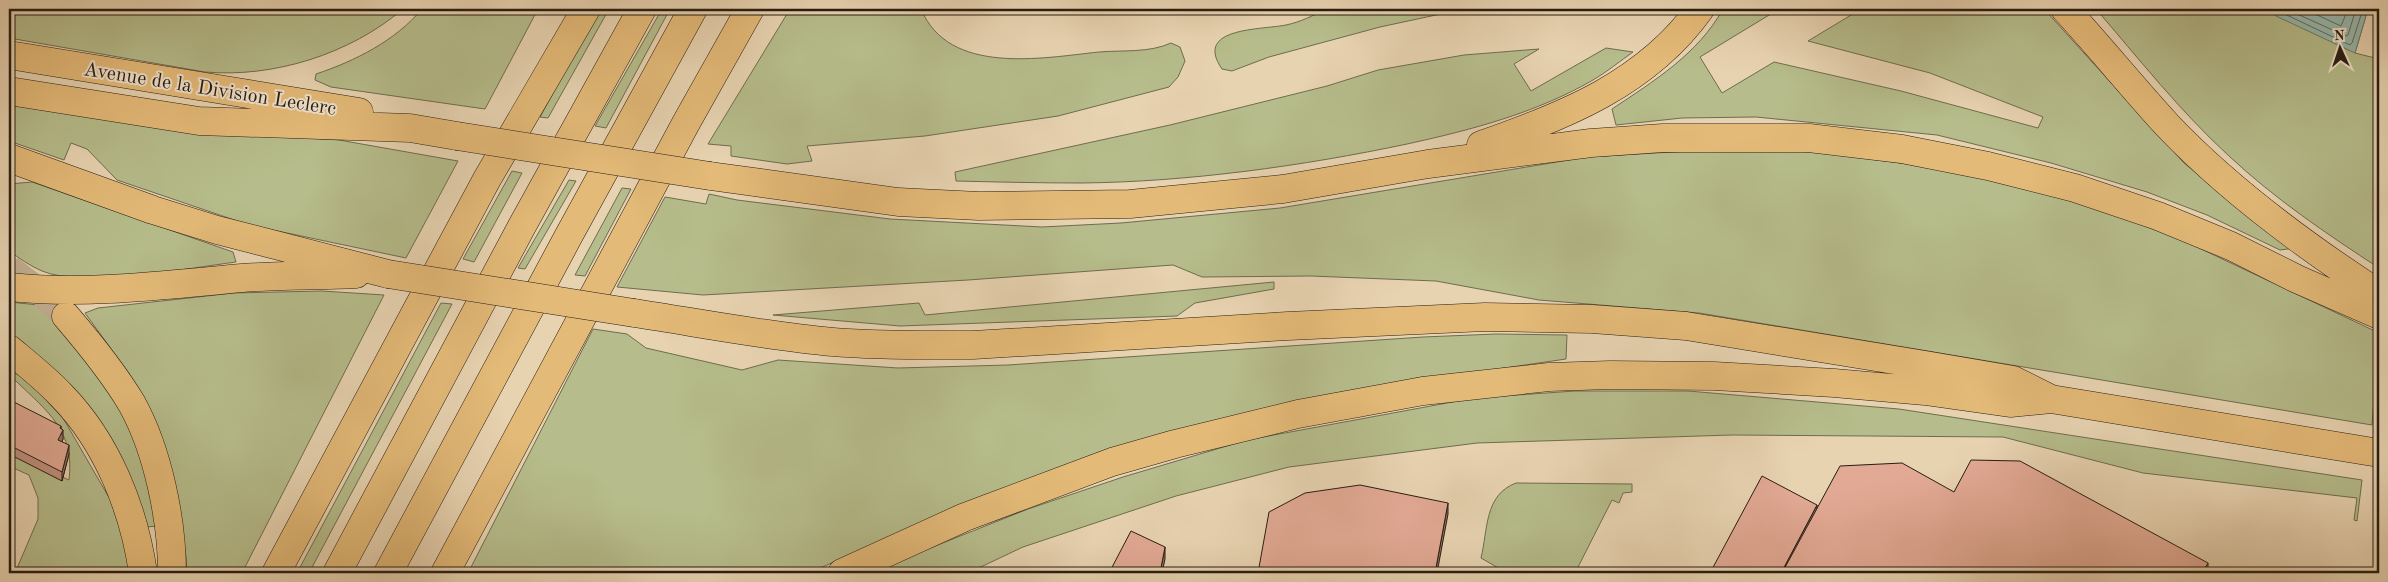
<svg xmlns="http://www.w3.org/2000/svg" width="2388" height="582" font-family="'Old Standard TT',serif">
<rect width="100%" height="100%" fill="#e8d3b1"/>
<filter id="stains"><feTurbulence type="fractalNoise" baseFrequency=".004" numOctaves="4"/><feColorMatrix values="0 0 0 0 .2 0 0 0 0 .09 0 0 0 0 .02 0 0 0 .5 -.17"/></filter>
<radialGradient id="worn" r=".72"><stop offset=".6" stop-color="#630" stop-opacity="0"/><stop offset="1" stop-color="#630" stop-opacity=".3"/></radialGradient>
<path fill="#b6bc8b" stroke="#6e6c4f" d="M 9,9 L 403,9 C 350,54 274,78 205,72 L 9,38 Z
M 422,9 L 538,9 L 485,109 L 331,87 L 315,80 L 316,74 C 355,61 395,41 422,9 Z
M 599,9 L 609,9 L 548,118 L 540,117 Z
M 662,9 L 670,9 L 606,128 L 595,126 Z
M 790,9 L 921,9 C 949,76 1042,58 1099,52 C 1123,50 1149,53 1171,43 L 1180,47 L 1185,61 L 1178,77 L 1169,87 L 1058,116 L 925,136 L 807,146 L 812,161 L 787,164 L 731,156 L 731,146 L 708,144 Z
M 1325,9 L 1464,9 L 1380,27 L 1269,57 L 1232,71 L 1222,69 C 1193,27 1261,30 1286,25 C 1300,22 1313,16 1325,9 Z
M 1723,9 L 1779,9 L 1700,57 L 1722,93 L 1774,62 L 1901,91 L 2038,128 L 2043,117 L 1930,73 L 1808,41 L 1861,9 L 2044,9 L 2184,163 L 2229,200 L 2295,248 L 2280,250 L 2207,215 L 2147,192 L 2051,163 L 1937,135 L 1756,117 L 1682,118 L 1616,125 L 1612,109 C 1654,81 1698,54 1723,9 Z
M 2096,9 L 2368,9 L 2355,53 L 2379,59 L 2379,268 C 2327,234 2275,199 2229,156 C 2180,111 2139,59 2096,9 Z
M 1606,48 L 1633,52 C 1620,61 1607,72 1593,80 C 1536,113 1471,130 1407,144 C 1303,166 1187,182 1081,183 C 1039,183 997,182 956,181 L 955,172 L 1170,125 L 1327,86 L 1378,70 L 1464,55 L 1539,49 L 1514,64 L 1531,91 Z
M 9,105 L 230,133 L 339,140 L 458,161 L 406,258 L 249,225 L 117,180 L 87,149 L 71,143 L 64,160 L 9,141 Z
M 1741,148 L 1828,153 L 1958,171 L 2054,193 L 2161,230 L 2379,333 L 2372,425 L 1699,313 L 1539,300 L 1436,281 L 1311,276 L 1202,277 L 1173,265 L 968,280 L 703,295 L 617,287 L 665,197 L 706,204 L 709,194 L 737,200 L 890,219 L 1042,227 L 1121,223 L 1280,208 L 1587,157 Z
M 512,171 L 522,173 L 474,262 L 463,259 Z
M 569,180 L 576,181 L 525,269 L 518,268 Z
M 32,182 L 233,252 L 236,262 C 190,268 81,288 42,271 C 30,266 19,258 9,251 L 9,184 Z
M 622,188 L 631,189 L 585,276 L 575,275 Z
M 1274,282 L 1274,289 L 1195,303 L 1177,316 L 900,326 L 773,315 L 919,303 L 925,315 Z
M 322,291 L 384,295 L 242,573 L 187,573 L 186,556 L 174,494 L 150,423 L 130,375 L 85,313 L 98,308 L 234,293 Z
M 9,302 L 49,306 L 82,344 L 132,431 L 147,473 L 159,526 L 145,527 L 9,337 Z
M 441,303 L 452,304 L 309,573 L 297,573 Z
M 593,329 L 627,334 L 646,348 L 742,370 L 778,360 L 898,368 L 1008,365 L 1423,337 L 1496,334 L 1567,335 L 1566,359 L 1375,387 L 955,508 L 809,573 L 468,573 Z
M 9,370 L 26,379 L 63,418 L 111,501 L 129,556 L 130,573 L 15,573 L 38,519 L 38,498 L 29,475 L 9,466 L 9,453 L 69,480 C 75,431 48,412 16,381 L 9,377 Z
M 1575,391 L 1688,391 L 1899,409 L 2362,480 L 2357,521 L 2354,520 L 2357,498 L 2143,473 L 2003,437 L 1732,435 L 1477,443 L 1289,467 L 1176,496 L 1023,547 L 968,573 L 874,573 L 900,560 L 1028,509 L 1123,477 L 1247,440 L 1474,398 Z
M 1516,483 L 1632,484 L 1632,492 L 1623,493 L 1619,503 L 1612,500 L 1575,573 L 1507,573 L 1481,558 C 1488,530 1484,495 1516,483 Z"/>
<path fill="#97b8ad" stroke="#6a7a6f" d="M 2267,9 L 2368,9 L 2355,53 L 2276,16 Z"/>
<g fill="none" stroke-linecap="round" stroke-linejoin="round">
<path stroke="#5f6a60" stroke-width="1" d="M 2274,9 L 2350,45 L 2352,43 L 2363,9
M 2286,9 L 2346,36 L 2348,35 L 2356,9
M 2304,9 L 2341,26 L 2348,9"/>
<path stroke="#c1ae91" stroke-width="28" stroke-dasharray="28 14" stroke-linecap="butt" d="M 9,269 L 46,297 L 66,316"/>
<defs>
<path id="highway" d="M 2065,9 C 2100,47 2133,88 2168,126 C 2229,190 2305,246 2379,294
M 9,55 L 359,112
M 9,91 L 199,121 L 410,128 L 457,136
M 1481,145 C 1565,116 1647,83 1700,9
M 9,158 L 153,210 L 217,230 L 388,274
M 710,176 L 898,202 L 979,206 L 1130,204 L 1283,189 L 1428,164 L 1591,143 L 1663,138 L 1809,138 L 1902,149 L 1988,166 L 2075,188 L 2158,216 L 2231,246 L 2297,279 L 2379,315
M 9,287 C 87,295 164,285 242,278 C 280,275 318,276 356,274
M 634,313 C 700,323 766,336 833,342 C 880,346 927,345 973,345 L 1288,326 L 1485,317 L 1592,319 L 1686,326 L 1925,365 L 2013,380 L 2051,399
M 66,316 C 90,344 113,372 132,404 C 158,451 172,520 172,573
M 9,349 C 27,364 45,378 61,395 C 107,442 134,509 143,573
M 276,573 L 487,179 L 586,9
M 337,573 L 522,226 L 642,9
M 388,573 L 568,237 L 693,9
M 445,573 L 686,123 L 750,9
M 842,573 L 965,517 L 1112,462 L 1175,444 L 1298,414 L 1423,391 L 1549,377 L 1610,375 L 1714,376 L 1834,383 L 1925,391 L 2010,403 L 2051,399 L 2379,453"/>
</defs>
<use href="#highway" stroke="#271c13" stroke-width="29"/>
<use href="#highway" stroke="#e4ba78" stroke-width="28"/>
<defs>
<path id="highway-bridge" d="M 457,136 L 710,176
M 388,274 L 634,313"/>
</defs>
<use href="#highway-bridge" stroke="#271c13" stroke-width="29" stroke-linecap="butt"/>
<use href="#highway-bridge" stroke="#e4ba78" stroke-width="28"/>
</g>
<path fill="#c2917f" stroke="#271c13" d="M 9,403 L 61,428 L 63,439 L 62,441 L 69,454 L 62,481 L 9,454 Z"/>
<path fill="#9e7668" stroke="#271c13" d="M 61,426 L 61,435 L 63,430 L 63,439 L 58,449 L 58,440 Z
M 69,445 L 69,454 L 62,481 L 62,472 Z
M 1448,503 L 1448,514 L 1437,573 L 1435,573 Z
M 1817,505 L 1817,517 L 1787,573 L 1781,573 Z
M 1165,547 L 1165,559 L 1162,573 L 1160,573 Z
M 2208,563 L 2208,573 L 2202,573 Z"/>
<path fill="#e2a994" stroke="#271c13" d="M 10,400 L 61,426 L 60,428 L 63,430 L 58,440 L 69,445 L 62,472 L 9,445 L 9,403 Z
M 1971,460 L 2020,461 L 2208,563 L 2202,573 L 1782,573 L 1840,466 L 1902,463 L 1954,492 Z
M 1762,476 L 1817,505 L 1781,573 L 1710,573 Z
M 1360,485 L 1448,503 L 1435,573 L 1258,573 L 1269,512 L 1305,493 Z
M 1131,531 L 1165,547 L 1160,573 L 1109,573 Z"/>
<g text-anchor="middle" stroke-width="4" stroke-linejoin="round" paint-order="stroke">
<g font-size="20" fill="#271c13" stroke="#f0e2cc">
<text transform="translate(210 88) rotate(9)" y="7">Avenue de la Division Leclerc</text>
</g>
</g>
<rect width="2388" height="582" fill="none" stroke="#e8d3b1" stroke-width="30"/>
<rect x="10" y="10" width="2368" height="562" fill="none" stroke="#271c13" stroke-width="2.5"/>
<rect x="15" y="15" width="2358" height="552" fill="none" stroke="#271c13"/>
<g transform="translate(2340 48) rotate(357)" stroke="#f0e2cc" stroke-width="4" paint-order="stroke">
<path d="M0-4L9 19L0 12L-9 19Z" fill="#271c13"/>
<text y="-8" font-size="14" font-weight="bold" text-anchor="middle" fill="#271c13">N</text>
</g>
<rect width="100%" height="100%" filter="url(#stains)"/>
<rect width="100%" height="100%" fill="url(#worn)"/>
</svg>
